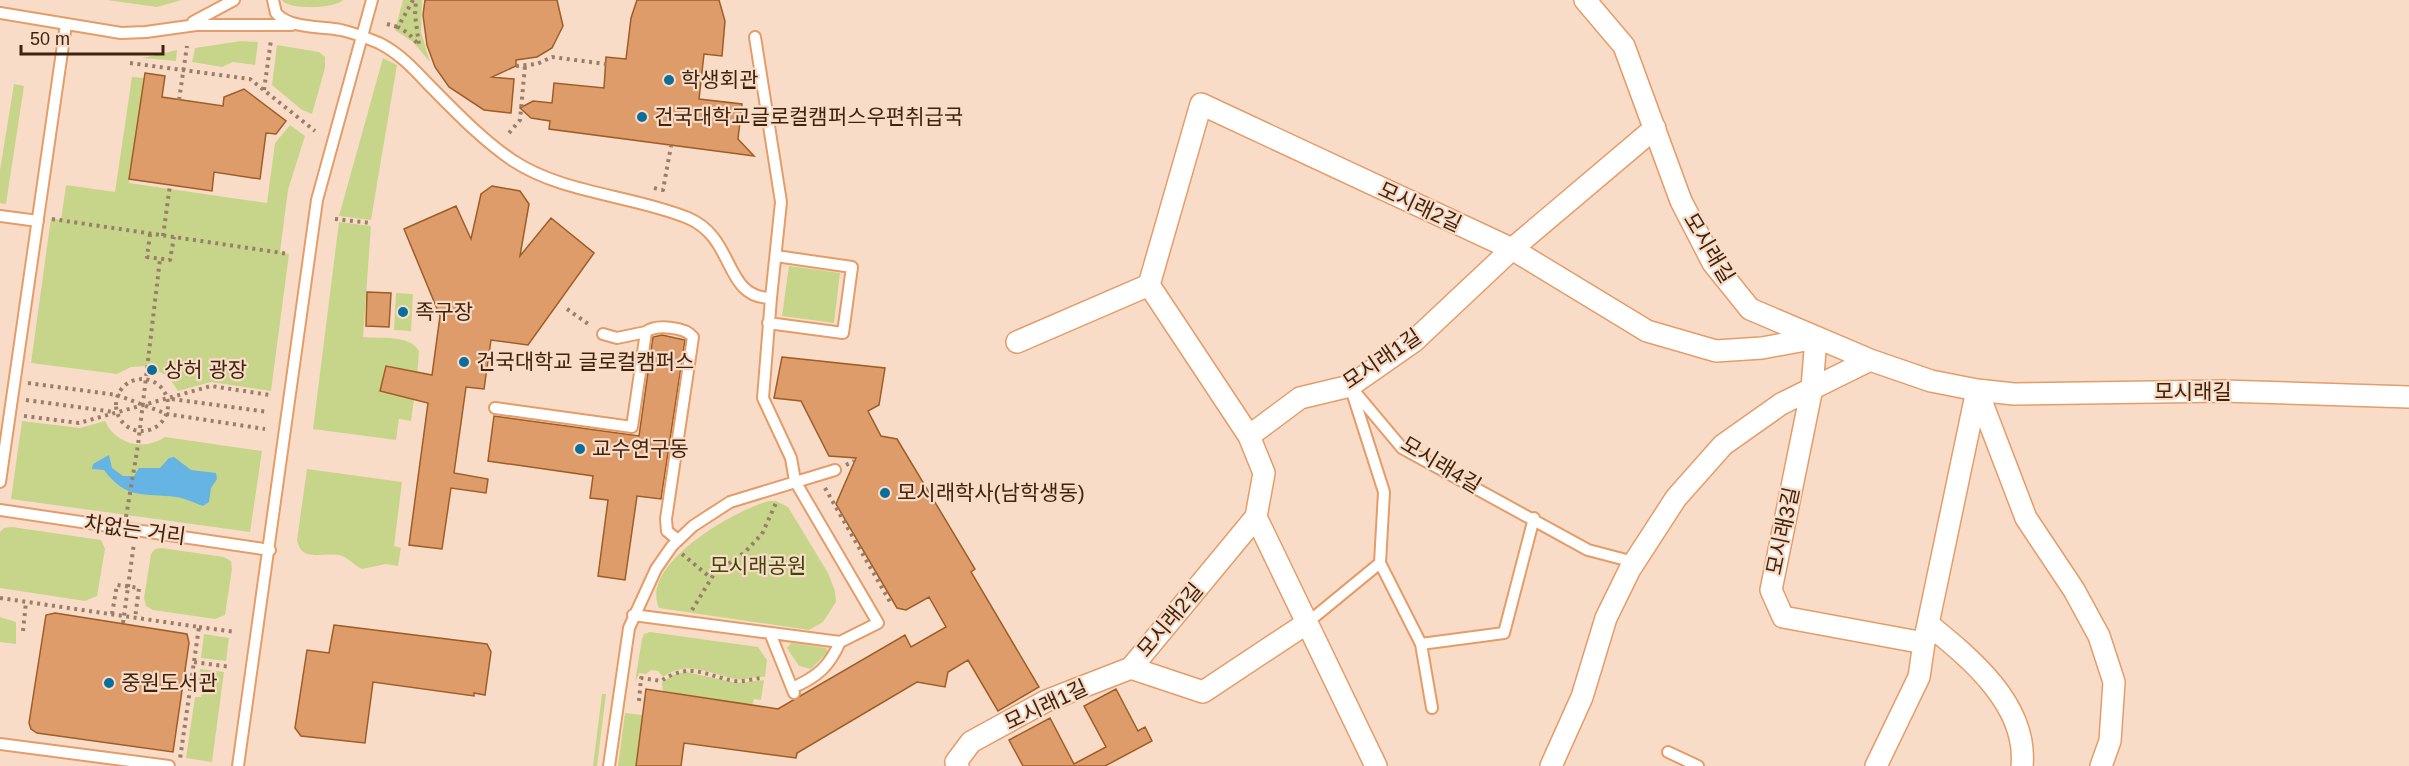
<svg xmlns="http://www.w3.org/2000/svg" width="2409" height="766" font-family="Arial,'Noto Sans KR',sans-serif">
<rect width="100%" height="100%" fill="#f9dcc7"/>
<path fill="#c7d58b" d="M 107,0 L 182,0 L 157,7 Z
M 282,0 L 343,0 C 335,9 288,10 282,0 Z
M 403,0 L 422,0 L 421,32 L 430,62 L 413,42 L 395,30 Z
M 241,41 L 258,42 L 255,65 L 233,62 L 222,67 L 192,62 L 195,48 Z
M 277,45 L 319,52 L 325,57 L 325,68 L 312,114 L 302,110 L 272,85 Z
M 177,50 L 176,61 L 143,58 Z
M 383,58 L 397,65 L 371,220 L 339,216 Z
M 132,77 L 144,78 L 129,183 L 267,203 L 275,143 L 290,125 L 305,136 L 288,190 L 280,252 L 289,254 L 271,391 L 211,382 L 178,391 L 168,376 L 147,366 L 131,367 L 117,374 L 31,363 L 51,218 L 61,220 L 66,185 L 115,192 Z
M 14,84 L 24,86 L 6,204 L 0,203 L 0,170 Z
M 339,222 L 371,226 L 363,337 C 381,339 409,334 419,351 L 417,378 L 411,371 L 387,366 L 380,391 L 403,397 L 407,385 L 415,392 L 411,421 L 399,419 L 396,440 L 313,429 Z
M 789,266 L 840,273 L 834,323 L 782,316 Z
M 396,293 L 413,294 L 411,331 L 394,330 Z
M 22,421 L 80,428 L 105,421 C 116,445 144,451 165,437 L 262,451 L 250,532 L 11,499 Z
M 307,469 L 402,482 L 394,546 L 401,548 L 398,566 L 386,564 L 362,569 C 355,566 350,559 342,556 C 326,550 302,565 297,540 Z
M 769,501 L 776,501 L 788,507 L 828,573 L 835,591 L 836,602 L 823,622 L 809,630 L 659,608 C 639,564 735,510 769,501 Z
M 12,527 L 101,540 L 105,549 L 97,596 L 85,601 L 0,588 L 0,532 L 4,528 Z
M 162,548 L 224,557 L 231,561 L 232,569 L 225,615 L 215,619 L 153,610 L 146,606 L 144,598 L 151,554 L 155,549 Z
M 0,617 L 16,622 L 16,644 L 0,642 Z
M 650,632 L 758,647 L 767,660 L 765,677 C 755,676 745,681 736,679 C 710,674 687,659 663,677 L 658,671 L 651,670 L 646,674 L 639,673 L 635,682 L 642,639 L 644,634 Z
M 204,634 L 229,638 L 226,661 L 201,658 Z
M 791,643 L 826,648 L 828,652 L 811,669 L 799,666 L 787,648 Z
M 200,669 L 224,672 L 212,762 L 186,758 L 195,697 L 201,697 L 204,682 L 198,681 Z
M 686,672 L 737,683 L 764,680 L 761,700 L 754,699 L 752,706 L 663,694 L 662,683 L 672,675 Z
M 602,694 L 606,694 L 597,766 L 593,766 Z
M 625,713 L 643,715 L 636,766 L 618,766 Z"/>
<path fill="#66b4e3" d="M 109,455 L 112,468 L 123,476 L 134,476 L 139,468 L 160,468 L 169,458 L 174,457 L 191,470 L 216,473 L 217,479 L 211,488 L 209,502 L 203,506 C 194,503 185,498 176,497 C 144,493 126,500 104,470 L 92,469 L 93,464 Z"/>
<path fill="#df9c6b" stroke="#9e5d26" stroke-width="1.5" d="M 425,0 L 557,0 L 563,26 L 552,48 L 537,57 L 516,60 L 516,66 L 492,77 L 514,79 L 511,113 L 484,110 L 449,87 L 435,67 L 427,45 L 423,15 Z
M 637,0 L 719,0 L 725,21 L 722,56 L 704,54 L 699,99 L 742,104 L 738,139 L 754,156 L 549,129 L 550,121 L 531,118 L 520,108 L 533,101 L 552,103 L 554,83 L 604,88 L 606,57 L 626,59 L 631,18 Z
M 145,73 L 165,76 L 162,97 L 223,106 L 224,97 L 244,89 L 286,121 L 276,134 L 266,133 L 260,179 L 214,172 L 212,191 L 129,179 Z
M 492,186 L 520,191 L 529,204 L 520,256 L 551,218 L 594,253 L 528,345 L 491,340 L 484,389 L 466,387 L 454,473 L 488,479 L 486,493 L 451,488 L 442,549 L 409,545 L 428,403 L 380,391 L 386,366 L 432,375 L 440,316 L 404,229 L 456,206 L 471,239 L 481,194 Z
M 367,292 L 391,293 L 389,327 L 366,326 Z
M 662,335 L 685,340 L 661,499 L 637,496 L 625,580 L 598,576 L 608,500 L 590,498 L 593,476 L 488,461 L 494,416 L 639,436 L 653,337 Z
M 782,357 L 885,368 L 879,405 L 868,411 L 881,436 L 897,439 L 975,569 L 971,572 L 1039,687 L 998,711 L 968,660 L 948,672 L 945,687 L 917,682 L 797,753 L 796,758 L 684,743 L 681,766 L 636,766 L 646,689 L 778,709 L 905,635 L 911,647 L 946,627 L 929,597 L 906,610 L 897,608 L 836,504 L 856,458 L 829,456 L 801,401 L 774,398 Z
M 55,613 L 187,634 L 189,643 L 173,752 L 37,733 L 31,729 L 29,723 L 46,615 Z
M 334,625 L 487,644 L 491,652 L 485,695 L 474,693 L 474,696 L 373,682 L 365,743 L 301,736 L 295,728 L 307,650 L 329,653 Z
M 1116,689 L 1138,731 L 1145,727 L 1152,741 L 1105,766 L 1023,766 L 1009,740 L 1050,718 L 1074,764 L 1106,747 L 1084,706 Z"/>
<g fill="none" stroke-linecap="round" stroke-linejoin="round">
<defs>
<path id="service" d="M 273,0 L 276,13 C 290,29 321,26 341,30 C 354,33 367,38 379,43 C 399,53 413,68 428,84 C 454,110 481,139 512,160 C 563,194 632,195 688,218 C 736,238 723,298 771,298 L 763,398 L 791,458 L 795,481 L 878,623 L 840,642 L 633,615
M 0,13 L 121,33 L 146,32 L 196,25 L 292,25
M 193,22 L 234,0
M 755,37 L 781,202 L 771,298
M 0,216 L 38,221
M 768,323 L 843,333 L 852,267 L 776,256
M 646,332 C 656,324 685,327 693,337 L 666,519 L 667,531 L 678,540
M 1350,386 L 1402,448 L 1588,550 L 1634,562
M 1352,392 L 1384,492 L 1380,563 L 1421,644
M 495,408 L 632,427 L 646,332 L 617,338 L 603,334
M 0,482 L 66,24
M 0,510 L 270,550
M 1307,623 L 1380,563
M 770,633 L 794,693
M 792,688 C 817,677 829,667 840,642
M 1432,708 L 1421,644 L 1504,633 L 1534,518
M 0,744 L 169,766
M 1668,752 L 1698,766
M 238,766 L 317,200 L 372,0
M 609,766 L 629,628 L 656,569 L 672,546 L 693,526 L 730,502 L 835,470"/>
<path id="minor" d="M 1585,0 L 1624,46 L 1681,201 L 1713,263 L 1750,309 L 1870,360 L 1931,381 L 1977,390 L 2014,394 L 2223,391 L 2409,397
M 1017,342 L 1149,285
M 1977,390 L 2026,518 L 2074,590 L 2099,636 L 2114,682 L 2110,741 L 2101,766
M 1249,436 L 1149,285 L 1201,104 L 1512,249 L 1647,331 L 1716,351 L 1762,348 L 1816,338 L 1812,388 L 1771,590 L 1783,617 L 1924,643 L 1977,390
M 1928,624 C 1970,658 2028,705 2022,766
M 1131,668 L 1256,517
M 958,766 L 956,762 L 971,742 L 1046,701 L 1131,668 L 1203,692 L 1307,623
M 1376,766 L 1256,517 L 1264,473 L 1249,436 L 1300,398 L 1350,386 L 1413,342 L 1512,249 L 1655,128
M 1551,766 L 1582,697 L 1606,618 L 1630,569 L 1676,498 L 1723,445 L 1781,404 L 1870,360
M 1876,766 L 1919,677 L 1924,643"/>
</defs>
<use href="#service" stroke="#e49d68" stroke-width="14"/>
<use href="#minor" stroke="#e49d68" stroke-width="24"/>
<path stroke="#9a7e68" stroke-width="4" stroke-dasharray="3 4.5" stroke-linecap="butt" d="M 413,0 L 398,27 L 408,33 L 419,45 L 415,15 L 416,0
M 387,24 L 398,27
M 130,63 L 250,79 L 315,131
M 516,66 L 537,64 L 552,57 L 606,64
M 264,90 L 271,40
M 179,100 L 187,46
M 509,133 L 520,120 L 525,66
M 654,188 L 663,190 L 671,146
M 52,219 L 289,254
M 335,219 L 371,223
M 150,234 L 147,257 L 170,260 L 174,237
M 163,236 L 170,185
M 567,309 L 591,326
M116 405a26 26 0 1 1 52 0a26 26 0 1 1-52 0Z
M 28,383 L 117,395 L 167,414 L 265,429
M 172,399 L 268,412
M 26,400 L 114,412
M 24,416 L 79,423 L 211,386 L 270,395
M 846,465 L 854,461
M 825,488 L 890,602
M 126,517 L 138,445 L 160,259
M 682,554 L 711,578
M 128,587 L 134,543
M 0,598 L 199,627 L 180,759
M 692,610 L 714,574 L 745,552 L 762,534 L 776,503
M 112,614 L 117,585 L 139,588 L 135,618
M 199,627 L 236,632
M 23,631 L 26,602
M 194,662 L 231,667
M 639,701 L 641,678 L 661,681 C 691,661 705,676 735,681 C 745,682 754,678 764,678"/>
<use href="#service" stroke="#fff" stroke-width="10"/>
<use href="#minor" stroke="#fff" stroke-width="21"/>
<path stroke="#9a7e68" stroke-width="4" stroke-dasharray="3 4.5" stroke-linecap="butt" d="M 123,623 L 128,587"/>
</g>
<g fill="#0b6d9b" stroke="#f9dcc7" stroke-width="2">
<circle cx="669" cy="80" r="6"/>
<circle cx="642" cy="117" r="6"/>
<circle cx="403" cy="312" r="6"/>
<circle cx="464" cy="362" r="6"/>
<circle cx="152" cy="370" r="6"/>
<circle cx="580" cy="449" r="6"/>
<circle cx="885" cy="493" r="6"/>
<circle cx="109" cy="683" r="6"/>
</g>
<g text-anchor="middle" stroke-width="4.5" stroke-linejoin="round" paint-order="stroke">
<g font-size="21" fill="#3f230d" stroke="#f9dcc7" text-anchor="start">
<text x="681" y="87">학생회관</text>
<text x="654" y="124">건국대학교글로컬캠퍼스우편취급국</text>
<text x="415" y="319">족구장</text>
<text x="476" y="369">건국대학교 글로컬캠퍼스</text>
<text x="164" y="377">상허 광장</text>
<text x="592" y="456">교수연구동</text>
<text x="897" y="500">모시래학사(남학생동)</text>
<text x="121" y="690">중원도서관</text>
</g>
<g font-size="21" fill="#3f230d" stroke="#f9dcc7">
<text transform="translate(1420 207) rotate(25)" y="7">모시래2길</text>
<text transform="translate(1709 248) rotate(59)" y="7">모시래길</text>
<text transform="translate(1382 359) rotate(-34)" y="7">모시래1길</text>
<text x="2193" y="399">모시래길</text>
<text transform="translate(1441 465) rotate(31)" y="7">모시래4길</text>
<text transform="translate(135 530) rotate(8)" y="7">차없는 거리</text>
<text transform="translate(1783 531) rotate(-78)" y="7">모시래3길</text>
<text transform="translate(1170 620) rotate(-50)" y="7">모시래2길</text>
<text transform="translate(1046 705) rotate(-25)" y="7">모시래1길</text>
</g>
<g font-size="21" fill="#3d4509" stroke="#f9dcc7">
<text x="758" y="573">모시래공원</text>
</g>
</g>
<path d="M21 45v9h142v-9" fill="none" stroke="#3f230d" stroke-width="3"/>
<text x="30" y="45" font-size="18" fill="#3f230d" stroke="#f9dcc7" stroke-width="4.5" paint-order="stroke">50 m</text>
</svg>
